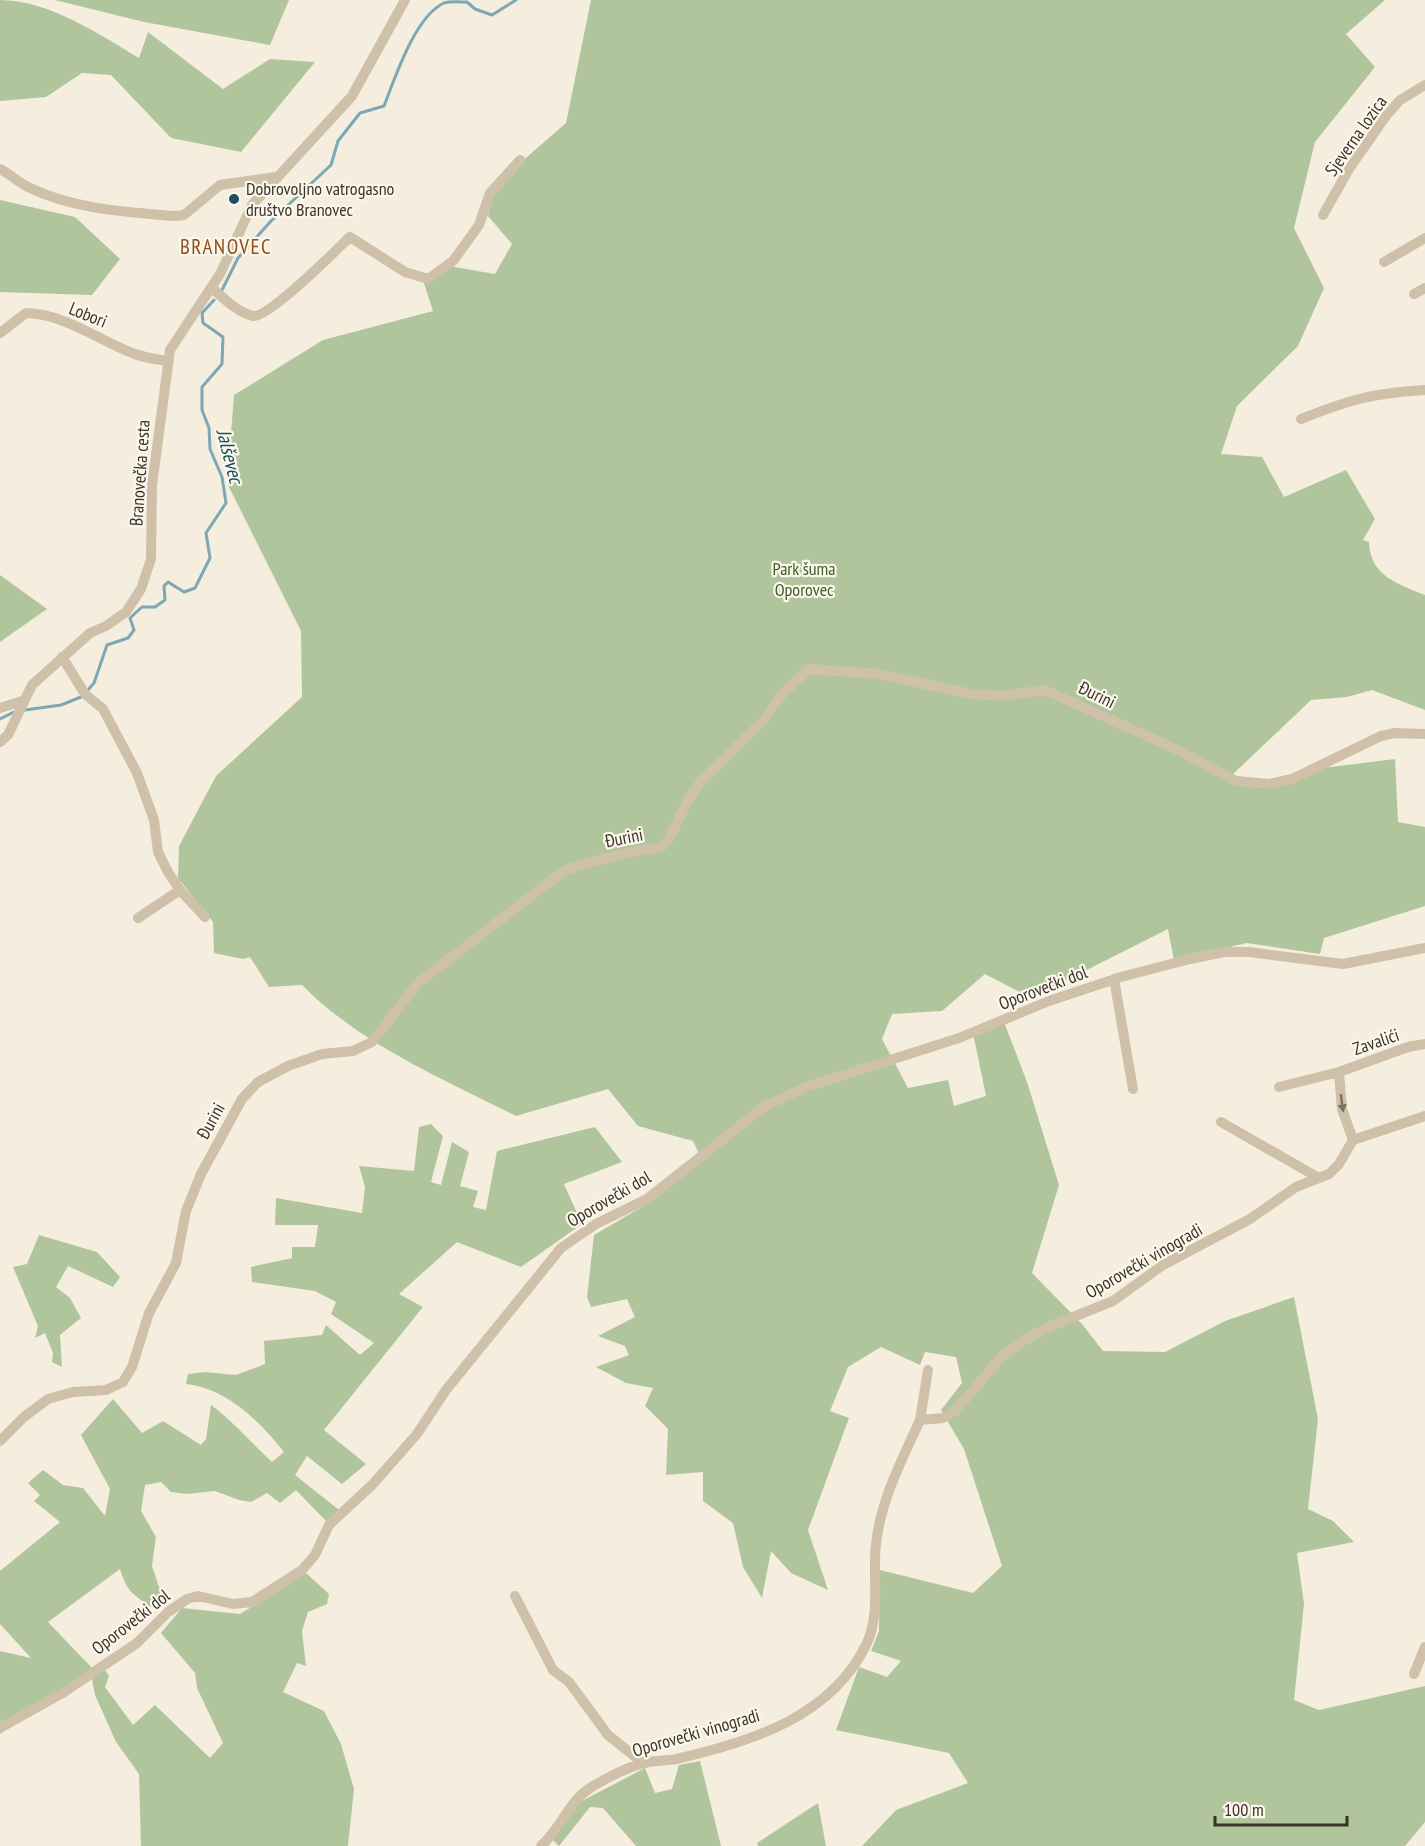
<svg xmlns="http://www.w3.org/2000/svg" width="1425" height="1846" font-family="'PT Sans Narrow',sans-serif">
<rect width="100%" height="100%" fill="#f5eedf"/>
<path fill="#b1c59d" d="M 0,0 C 48,0 99,34 139,58 L 148,32 L 223,89 L 270,59 L 315,62 L 241,152 L 171,138 L 111,75 L 82,73 L 46,97 L 0,101 Z
M 55,0 L 289,0 L 270,45 L 144,22 Z
M 591,0 L 1385,0 L 1346,34 L 1375,67 L 1315,142 L 1294,228 L 1324,288 L 1298,346 L 1237,406 L 1221,454 L 1262,457 L 1284,497 L 1346,470 L 1375,519 L 1363,540 L 1369,542 C 1370,576 1398,584 1425,595 L 1425,710 L 1372,690 L 1347,697 L 1311,700 L 1231,776 L 1264,780 L 1315,769 L 1395,759 L 1398,822 L 1425,827 L 1425,906 L 1324,938 L 1320,954 L 1247,943 L 1174,960 L 1168,929 L 1031,998 L 985,974 L 942,1011 L 892,1014 L 882,1039 L 908,1088 L 948,1080 L 954,1106 L 986,1096 L 973,1033 L 1004,1022 L 1027,1082 L 1059,1185 L 1032,1273 L 1082,1324 L 1103,1351 L 1165,1352 L 1225,1321 L 1294,1297 L 1318,1419 L 1308,1509 L 1333,1521 L 1354,1542 L 1297,1553 L 1304,1604 L 1294,1700 L 1319,1710 L 1425,1686 L 1425,1822 L 1405,1846 L 862,1846 L 896,1810 L 968,1783 L 949,1753 L 836,1730 L 859,1667 L 887,1677 L 901,1661 L 871,1651 L 879,1631 L 880,1570 L 973,1593 L 1002,1566 L 964,1449 L 941,1410 L 962,1383 L 956,1357 L 925,1352 L 920,1365 L 881,1347 L 848,1367 L 830,1411 L 849,1418 L 808,1530 L 828,1590 L 791,1573 L 771,1551 L 762,1598 L 743,1567 L 733,1523 L 703,1501 L 703,1472 L 666,1475 L 668,1429 L 645,1406 L 653,1388 L 626,1383 L 596,1367 L 629,1355 L 625,1346 L 598,1336 L 635,1317 L 627,1299 L 591,1307 L 587,1297 L 594,1235 L 647,1204 L 702,1160 L 693,1141 L 638,1126 L 608,1089 L 516,1116 C 443,1079 360,1044 302,985 L 269,987 L 250,957 L 243,959 L 214,953 L 213,922 L 178,878 L 179,846 L 216,776 L 302,697 L 301,631 L 227,483 L 234,395 L 323,340 L 433,311 L 423,280 L 443,265 L 495,274 L 512,244 L 488,216 L 496,184 L 566,123 Z
M 0,200 L 75,217 L 120,259 L 92,295 L 0,292 Z
M 0,575 L 47,609 L 0,642 Z
M 431,1124 L 443,1136 L 431,1182 L 441,1185 L 452,1142 L 469,1152 L 460,1186 L 478,1191 L 473,1207 L 486,1210 L 497,1151 L 595,1127 L 622,1162 L 564,1184 L 582,1224 L 521,1267 L 457,1242 L 399,1294 L 423,1307 L 324,1430 L 366,1464 L 342,1484 L 307,1456 L 295,1475 L 339,1510 L 326,1521 L 296,1490 L 280,1503 L 267,1493 L 251,1502 L 239,1500 L 215,1491 L 187,1494 L 171,1492 L 161,1482 L 145,1485 L 141,1511 L 156,1537 L 152,1566 L 161,1593 L 160,1603 L 151,1607 C 132,1594 127,1591 120,1569 L 48,1622 L 93,1669 L 0,1734 L 0,1651 L 31,1658 L 0,1624 L 0,1571 L 60,1522 L 34,1501 L 40,1495 L 28,1483 L 43,1470 L 63,1485 L 83,1488 L 105,1516 L 110,1489 L 81,1435 L 113,1399 L 142,1433 L 163,1421 L 201,1445 L 206,1439 L 211,1405 C 233,1421 251,1443 272,1462 L 284,1452 C 259,1421 228,1389 186,1384 L 188,1374 L 205,1372 L 236,1375 L 265,1364 L 264,1341 L 322,1335 L 326,1325 L 360,1355 L 374,1343 L 331,1314 L 336,1302 L 315,1291 L 252,1282 L 251,1267 L 292,1258 L 292,1247 L 315,1247 L 318,1225 L 275,1225 L 276,1198 L 362,1213 L 365,1187 L 359,1166 L 414,1171 L 419,1127 Z
M 39,1235 L 97,1252 L 120,1277 L 113,1287 L 68,1266 L 56,1287 L 70,1298 L 81,1318 L 60,1335 L 62,1367 L 52,1362 L 53,1353 L 45,1333 L 35,1338 L 38,1326 L 13,1267 L 27,1264 Z
M 306,1573 L 329,1594 L 327,1604 L 308,1612 L 302,1631 L 306,1666 L 297,1663 L 283,1692 L 324,1711 L 341,1744 L 354,1789 L 348,1846 L 141,1846 L 139,1774 L 116,1742 L 95,1695 L 92,1679 L 104,1669 L 109,1676 L 105,1687 L 133,1725 L 155,1705 L 210,1758 L 223,1743 L 197,1688 L 195,1673 L 161,1633 L 182,1608 L 240,1614 Z
M 700,1761 L 721,1846 L 636,1846 L 603,1808 L 590,1807 L 559,1846 L 553,1840 L 580,1802 L 645,1768 L 655,1793 L 672,1789 L 679,1765 Z
M 818,1803 L 826,1846 L 758,1846 L 757,1843 Z"/>
<g fill="none" stroke-linecap="round" stroke-linejoin="round">
<path stroke="#7ba8b4" stroke-width="3" d="M 222,290 L 238,258 L 271,221 L 331,165 L 338,141 L 360,113 L 384,106 C 395,78 415,16 444,3 C 450,1 460,2 467,2 L 475,9 L 492,15 L 516,0
M 87,691 L 94,683 L 107,645 L 128,638 L 134,630 L 130,618 L 142,607 L 155,607 L 165,600 L 164,586 L 168,582 L 184,592 L 195,588 L 210,558 L 206,533 L 226,503 L 222,477 L 210,449 L 209,428 L 202,410 L 202,387 L 222,364 L 223,337 L 203,323 L 202,313 L 214,300
M 25,710 L 61,705 L 81,697
M 0,719 L 14,712"/>
<path stroke="#cec0a9" stroke-width="10" d="M 0,169 C 10,174 18,182 28,187 C 72,209 126,212 174,216 L 184,215 L 220,185 L 276,177
M 1323,215 L 1349,169 L 1386,116 L 1400,100 L 1425,85
M 1384,262 L 1425,238
M 211,287 C 222,297 238,313 253,316 C 269,318 336,250 350,237 L 405,272 L 428,279 L 453,261 L 479,225 L 490,193 L 520,160
M 1414,294 L 1425,288
M 0,333 L 26,313 C 66,314 99,341 135,354 C 145,358 157,359 167,361
M 1301,419 C 1349,400 1372,393 1425,390
M 62,657 L 85,694 L 103,709 L 137,773 L 154,820 L 158,852 L 168,872 L 180,890 L 205,917
M 0,708 L 22,701
M 0,742 L 8,735 L 32,685 L 90,633 L 106,626 L 126,612 L 141,589 L 151,559 L 152,485 L 170,350 L 220,274 L 252,205 L 352,96 L 405,0
M 138,918 L 180,890
M 1114,979 L 1133,1089
M 1279,1087 L 1339,1072
M 1221,1122 L 1319,1178
M 1353,1140 L 1342,1109 L 1339,1072 L 1408,1047 L 1425,1044
M 920,1420 L 928,1370
M 0,1441 L 24,1417 L 48,1399 L 73,1392 L 106,1390 L 123,1382 L 132,1367 L 149,1313 L 176,1263 L 186,1211 L 201,1174 L 242,1099 L 258,1082 L 288,1066 L 322,1054 L 353,1051 L 372,1042 L 418,983 L 565,870 L 621,854 L 661,847 L 668,841 L 687,802 L 701,781 L 764,720 L 782,694 L 809,669 L 879,674 L 971,694 L 1002,696 L 1045,690 L 1180,751 L 1236,781 L 1269,784 L 1290,780 L 1381,736 L 1395,733 L 1425,734
M 515,1596 L 553,1670 L 569,1682 L 608,1735 L 643,1763
M 1414,1674 L 1425,1647
M 0,1728 L 61,1694 L 137,1643 L 168,1612 L 187,1599 L 198,1596 L 233,1604 L 252,1602 L 302,1570 L 315,1555 L 329,1525 L 372,1485 L 417,1434 L 446,1390 L 561,1248 L 596,1224 L 647,1199 L 765,1106 L 806,1087 L 959,1038 L 1049,1001 L 1121,977 L 1190,959 L 1224,952 L 1249,952 L 1343,964 L 1425,948
M 541,1846 C 562,1827 569,1799 595,1785 C 609,1777 629,1766 645,1763 C 655,1760 666,1761 676,1759 C 751,1742 832,1717 867,1643 C 881,1612 872,1576 876,1544 C 881,1499 902,1460 920,1420 L 943,1418 L 955,1411 L 1002,1356 L 1025,1340 L 1046,1328 L 1113,1301 L 1163,1265 L 1250,1219 L 1296,1187 L 1329,1174 L 1339,1164 L 1353,1140 L 1425,1116"/>
</g>
<defs><path id="oneway-solid" d="M-6-.8H1V-3.2L6.5 0L1 3.2V.8H-6Z" transform="scale(1.5)"/></defs>
<use fill="#7d7263" href="#oneway-solid" transform="translate(1342 1103) rotate(82)"/>
<circle fill="#1b4f60" stroke="#fbf7ec" stroke-width="2" cx="234" cy="199" r="6"/>
<g text-anchor="middle" stroke-width="4.5" stroke-linejoin="round" paint-order="stroke">
<g font-size="18" fill="#3b3229" stroke="#fbf7ec">
<text transform="translate(1356 136) rotate(-55)" y="6">Sjeverna lozica</text>
<text transform="translate(88 315) rotate(22)" y="6">Lobori</text>
<text transform="translate(140 473) rotate(-86)" y="6">Branovečka cesta</text>
<text transform="translate(1097 695) rotate(26)" y="6">Đurini</text>
<text transform="translate(624 838) rotate(-11)" y="6">Đurini</text>
<text transform="translate(1043 988) rotate(-21)" y="6">Oporovečki dol</text>
<text transform="translate(1376 1042) rotate(-19)" y="6">Zavalići</text>
<text transform="translate(211 1121) rotate(-61)" y="6">Đurini</text>
<text transform="translate(609 1199) rotate(-30)" y="6">Oporovečki dol</text>
<text transform="translate(1144 1261) rotate(-30)" y="6">Oporovečki vinogradi</text>
<text transform="translate(131 1622) rotate(-38)" y="6">Oporovečki dol</text>
<text transform="translate(696 1733) rotate(-16)" y="6">Oporovečki vinogradi</text>
</g>
<g font-size="18" fill="#3b3229" stroke="#fbf7ec" text-anchor="start">
<text x="246" y="195">Dobrovoljno vatrogasno<tspan x="246" dy="21">društvo Branovec</tspan></text>
</g>
<g font-size="18" fill="#415b2b" stroke="#fbf7ec">
<text x="804" y="575">Park šuma<tspan x="804" dy="21">Oporovec</tspan></text>
</g>
<g font-size="20" font-style="italic" fill="#1b4f60" stroke="#fbf7ec">
<text transform="translate(230 456) rotate(76)" y="7">Jalševec</text>
</g>
<g font-size="21" letter-spacing="1.5" fill="#904c1c" stroke="#fbf7ec">
<text x="226" y="254">BRANOVEC</text>
</g>
</g>
<path d="M1215 1816v9h132v-9" fill="none" stroke="#3b3229" stroke-width="3"/>
<text x="1224" y="1816" font-size="18" fill="#3b3229" stroke="#fbf7ec" stroke-width="4.5" paint-order="stroke">100 m</text>
</svg>
